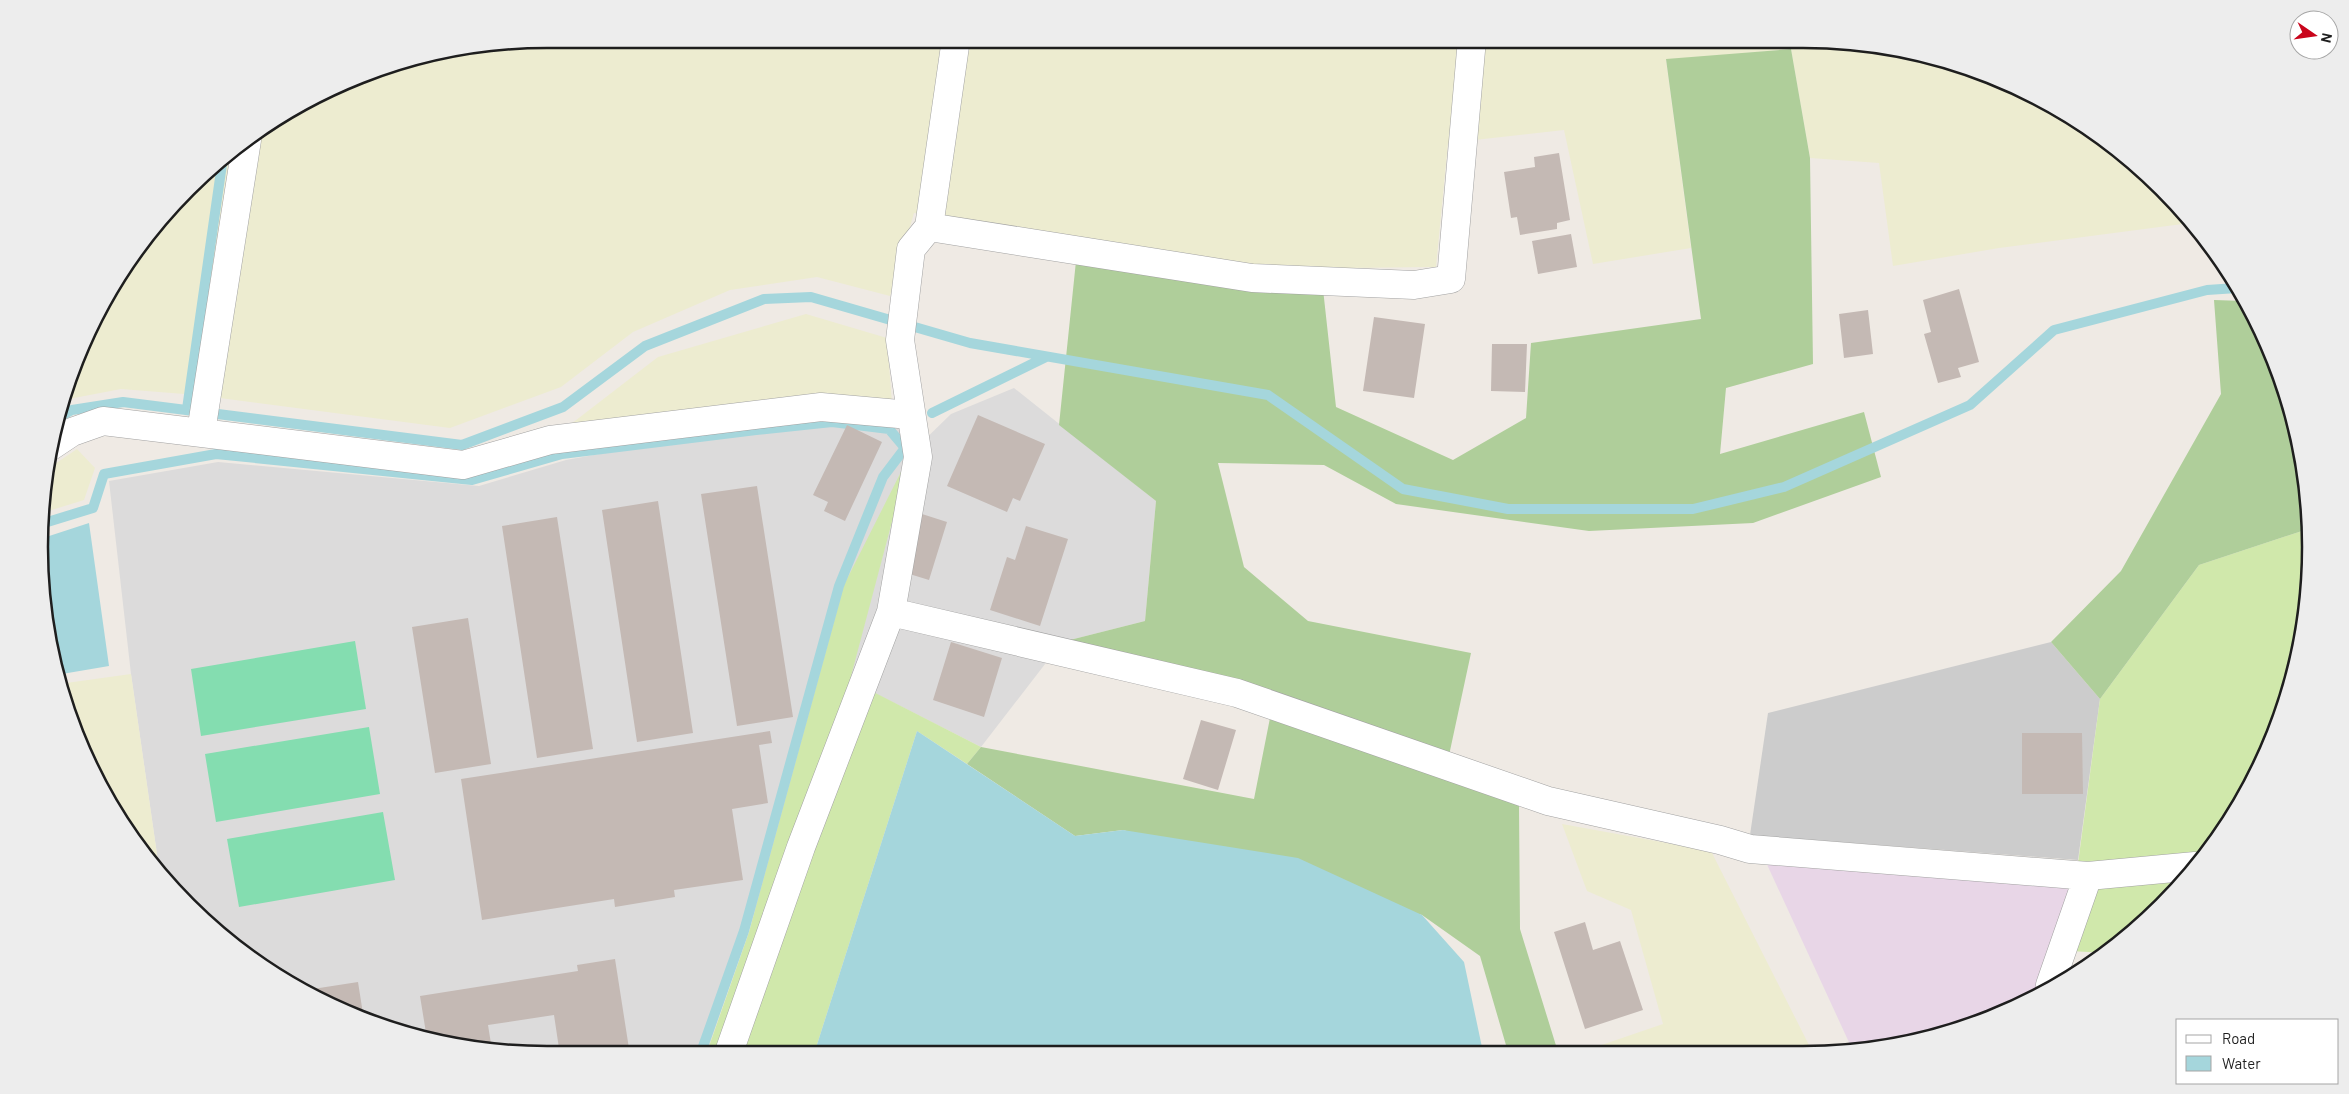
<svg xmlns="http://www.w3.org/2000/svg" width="2349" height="1094" font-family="Barlow,sans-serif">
<rect width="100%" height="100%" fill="#efeae4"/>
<path fill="#dcdbdb" d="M 1014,388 L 1156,501 L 1145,621 L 1062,642 L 981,747 L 849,680 L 909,458 L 706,1055 L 547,1055 L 448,1046 L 353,1017 L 293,987 L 212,929 L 160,875 L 131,674 L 109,481 L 218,462 L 479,486 L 566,460 L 817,415 L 902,425 L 910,454 L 951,414 Z"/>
<path fill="#e8d6e7" d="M 1764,858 L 2075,886 L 2033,996 L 1997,1016 L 1869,1051 L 1853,1051 Z"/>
<path fill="#ccc" d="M 2051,642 L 2100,699 L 2078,860 L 1750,835 L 1768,713 Z"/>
<path fill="#edecd0" d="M 547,39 L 1802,39 L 1901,48 L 1996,77 L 2084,124 L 2161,187 L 2190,223 L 1999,248 L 1893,266 L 1879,163 L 1810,158 L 1791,49 L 1666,60 L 1691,248 L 1593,264 L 1564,130 L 1448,143 L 1436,267 L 1256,269 L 914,213 L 890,296 L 817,277 L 730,290 L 633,332 L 561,387 L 450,428 L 197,395 L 121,389 L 74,398 L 60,404 L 66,383 L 107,293 L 165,212 L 212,165 L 293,107 L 383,66 L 448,48 Z
M 806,314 L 887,338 L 892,403 L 819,395 L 571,424 L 658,357 Z
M 77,449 L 95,468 L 84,500 L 42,513 L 46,470 Z
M 131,674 L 160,875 L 107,801 L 66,711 L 59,684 Z
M 1562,824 L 1711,851 L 1812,1051 L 1581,1052 L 1663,1024 L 1631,910 L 1587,891 Z"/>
<path fill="#d0e8ab" d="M 910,454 L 850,680 L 981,747 L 967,764 L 917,731 L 814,1054 L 706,1055 L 749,932 L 844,585 Z
M 2308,529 L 2310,547 L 2301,646 L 2272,741 L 2205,856 L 2112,950 L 2107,953 L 2051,950 L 2075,886 L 2100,699 L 2199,565 Z"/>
<path fill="#afce9a" d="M 1791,49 L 1810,158 L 1813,364 L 1726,388 L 1720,454 L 1864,412 L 1881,477 L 1753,523 L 1589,531 L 1396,504 L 1324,465 L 1218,463 L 1244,567 L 1308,621 L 1471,653 L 1445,774 L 1519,806 L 1520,929 L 1558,1052 L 1508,1052 L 1480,956 L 1422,915 L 1123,830 L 1075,836 L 967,764 L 981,747 L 1254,799 L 1270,718 L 1062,642 L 1145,621 L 1156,501 L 1059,425 L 1076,261 L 1323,289 L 1336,407 L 1453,460 L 1526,418 L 1531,343 L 1701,319 L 1666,59 Z
M 2214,300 L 2244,301 L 2271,352 L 2300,448 L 2308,529 L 2199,565 L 2100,699 L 2051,642 L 2121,571 L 2221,394 Z"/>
<path fill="#84ddb0" d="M 355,641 L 366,709 L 201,736 L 191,669 Z
M 369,727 L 380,794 L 216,822 L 205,754 Z
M 383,812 L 395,880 L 239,907 L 227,839 Z"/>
<path fill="#a5d6dc" d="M 89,523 L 109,666 L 56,675 L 48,646 L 40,539 Z
M 917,731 L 1075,836 L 1123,830 L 1298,858 L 1422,915 L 1464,962 L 1483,1052 L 814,1054 Z"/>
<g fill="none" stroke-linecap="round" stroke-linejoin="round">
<path stroke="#a5d6dc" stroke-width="10" d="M 187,409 L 223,157
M 932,413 L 1046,357
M 56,419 L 72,410 L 123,402 L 462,445 L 563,407 L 645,346 L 764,299 L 811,297 L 970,343 L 1268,395 L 1403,489 L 1508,509 L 1693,509 L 1784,487 L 1970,405 L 2054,330 L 2207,290 L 2237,288
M 41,524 L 93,508 L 104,474 L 216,454 L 472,480 L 562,454 L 756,430 L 832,422 L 889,429 L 905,448 L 883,477 L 839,586 L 744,931 L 700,1055"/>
</g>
<path fill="#c4b9b4" d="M 1559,153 L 1570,220 L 1557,223 L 1557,229 L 1520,235 L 1517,217 L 1511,218 L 1504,172 L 1535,167 L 1534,157 Z
M 1571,234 L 1577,267 L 1538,274 L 1532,241 Z
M 1959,289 L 1979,362 L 1958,368 L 1961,377 L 1938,383 L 1924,334 L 1931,332 L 1923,300 Z
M 1868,310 L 1873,354 L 1844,358 L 1839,314 Z
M 1374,317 L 1425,324 L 1414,398 L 1363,391 Z
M 1492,344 L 1527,344 L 1525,392 L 1491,391 Z
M 978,415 L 1045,444 L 1020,501 L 1013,498 L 1007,512 L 947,486 Z
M 847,425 L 882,442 L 845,521 L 824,511 L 828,502 L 813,495 Z
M 757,486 L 793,717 L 737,726 L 701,494 Z
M 658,501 L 693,733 L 637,742 L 602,510 Z
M 922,514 L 947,522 L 929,580 L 903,572 Z
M 557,517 L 593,749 L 537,758 L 502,526 Z
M 1026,526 L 1068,539 L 1040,626 L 990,610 L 1007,557 L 1015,560 Z
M 468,618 L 491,764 L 435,773 L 412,627 Z
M 951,642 L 1002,658 L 984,717 L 933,700 Z
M 1201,720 L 1236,730 L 1218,790 L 1183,779 Z
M 770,731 L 772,743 L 759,745 L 768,803 L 732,809 L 743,880 L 674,890 L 675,897 L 615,907 L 614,899 L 482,920 L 461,779 Z
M 2022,733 L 2082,733 L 2083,794 L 2022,794 Z
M 1585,922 L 1593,950 L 1620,941 L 1643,1010 L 1585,1029 L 1554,932 Z
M 615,959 L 630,1055 L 560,1055 L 554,1015 L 488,1025 L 492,1050 L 448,1046 L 427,1039 L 420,996 L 578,971 L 577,965 Z
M 358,982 L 364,1020 L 300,991 Z"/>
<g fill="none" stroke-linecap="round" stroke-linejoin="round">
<defs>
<path id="street" d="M 929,227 L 956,39
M 201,432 L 247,140
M 48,448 L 72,432 L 103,421 L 463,465 L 550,440 L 821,407 L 910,415
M 891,612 L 1237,693 L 1548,801 L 1720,840 L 1750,849 L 2088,876 L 2195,866
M 2050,985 L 2088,876
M 728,1055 L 801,847 L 891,612 L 918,457 L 900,340 L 911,249 L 929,227 L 1252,278 L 1414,285 L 1451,279 L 1472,39"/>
</defs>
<use href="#street" stroke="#a2a2a2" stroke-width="29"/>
<use href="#street" stroke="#fff" stroke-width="28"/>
</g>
<path d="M0 0H2349V1094H0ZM547 48H1803A499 499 0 0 1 2302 547V547A499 499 0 0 1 1803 1046H547A499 499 0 0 1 48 547V547A499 499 0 0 1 547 48Z" fill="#ededed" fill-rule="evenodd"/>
<path fill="none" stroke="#1e1e1e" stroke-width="2.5" d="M547 48H1803A499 499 0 0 1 2302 547V547A499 499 0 0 1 1803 1046H547A499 499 0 0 1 48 547V547A499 499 0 0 1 547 48Z"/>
<rect x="2176" y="1019" width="162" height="65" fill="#ffffff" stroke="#a5a5a5"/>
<rect x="2186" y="1035" width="25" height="8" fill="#ffffff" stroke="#a5a5a5"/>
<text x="2222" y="1044" font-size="15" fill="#1e1e1e">Road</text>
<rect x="2186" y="1056" width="25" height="15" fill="#a5d6dc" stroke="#a5a5a5"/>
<text x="2222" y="1069" font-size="15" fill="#1e1e1e">Water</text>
<g transform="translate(2314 35) rotate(103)"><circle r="24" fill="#ffffff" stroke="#a5a5a5"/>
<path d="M0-4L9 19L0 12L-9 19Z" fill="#c9041b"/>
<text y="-8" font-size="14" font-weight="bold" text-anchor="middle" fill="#1e1e1e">N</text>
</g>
</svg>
